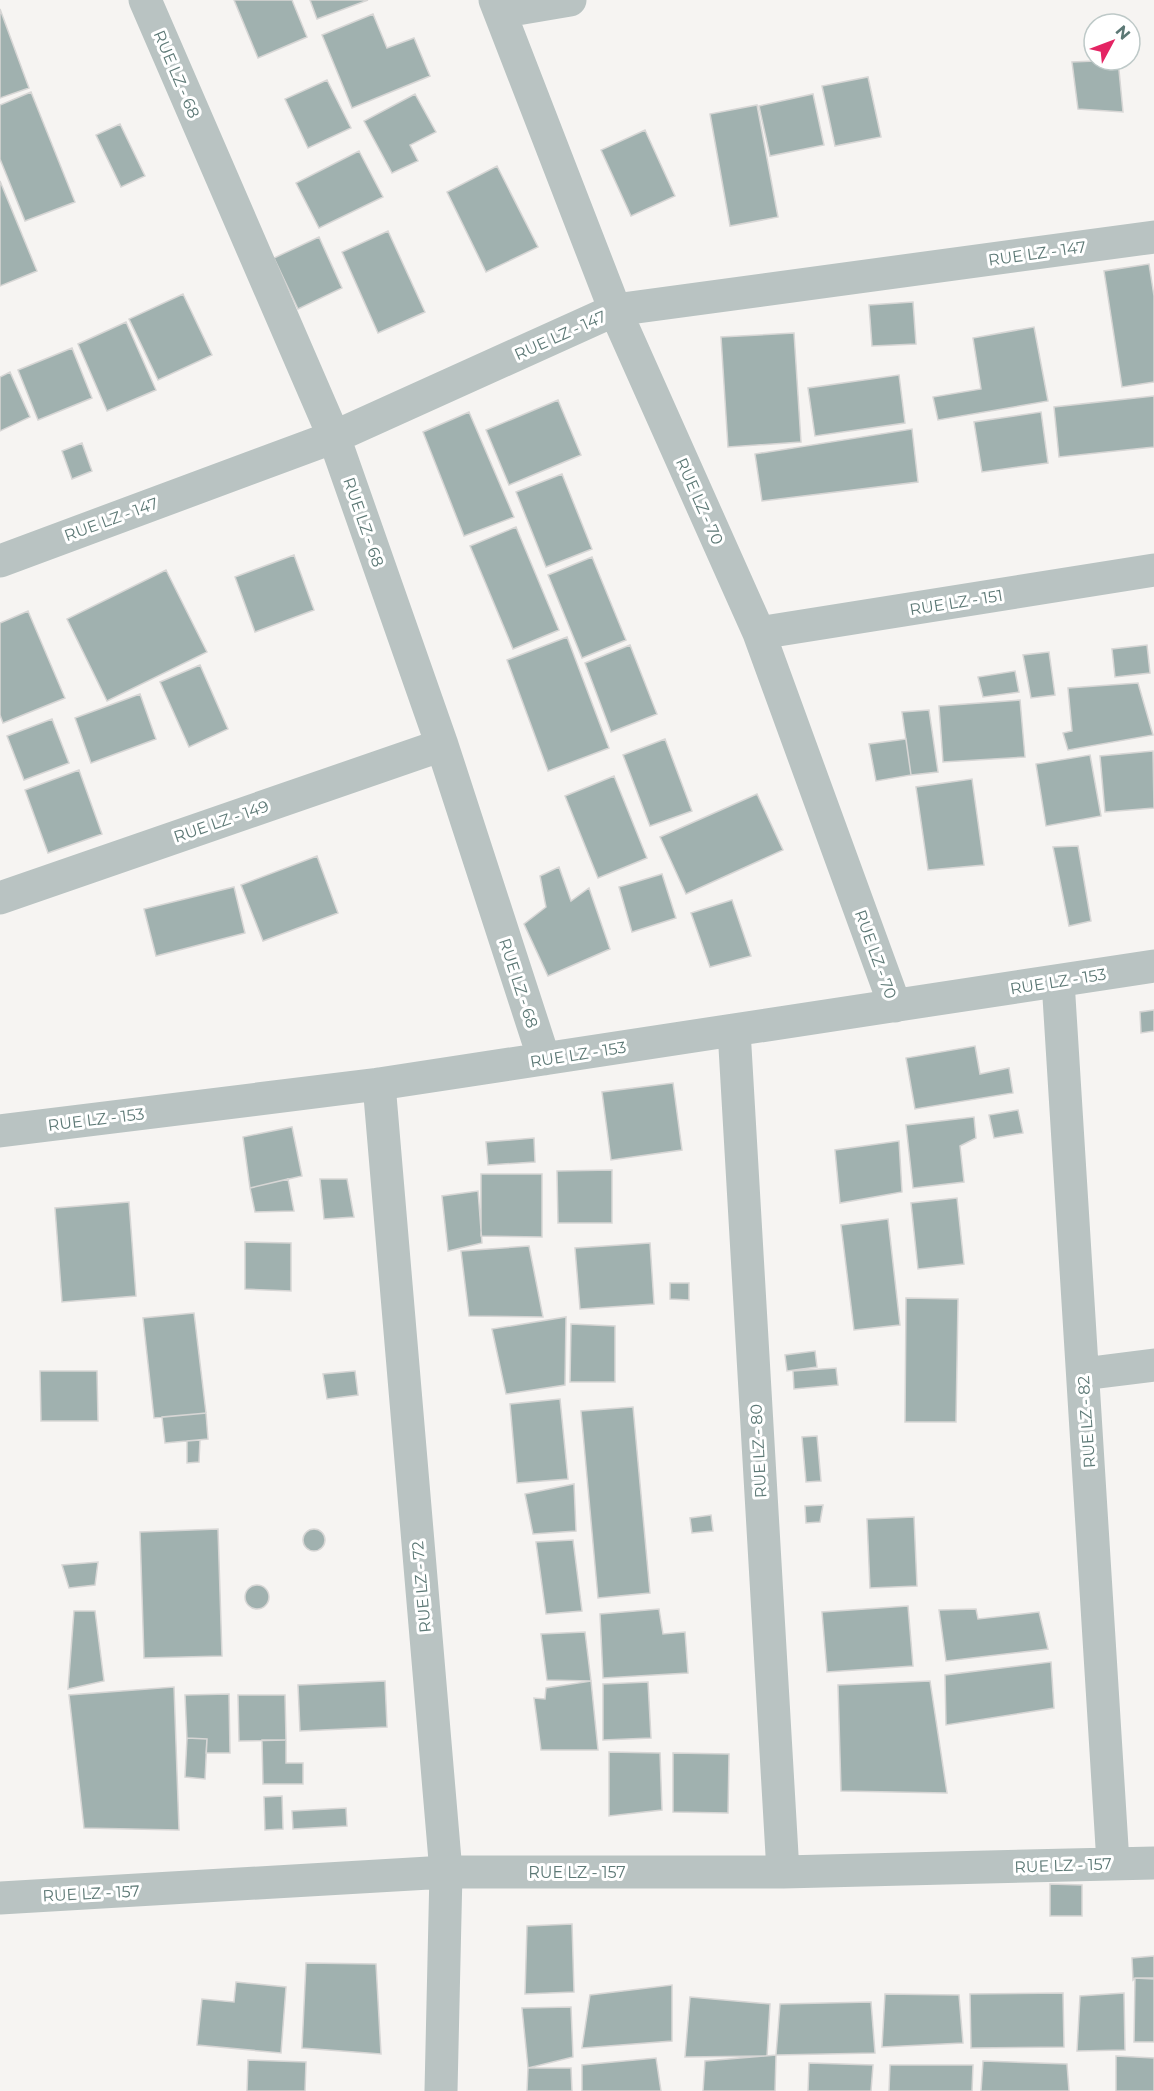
<svg xmlns="http://www.w3.org/2000/svg" width="1154" height="2091" font-family="Montserrat,sans-serif">
<rect width="100%" height="100%" fill="#f6f4f2"/>
<path fill="#a0b1af" stroke="#d7d6d5" stroke-width="1.5" d="M 234,0 L 292,0 L 307,37 L 258,58 Z
M 310,0 L 368,0 L 317,19 Z
M 0,9 L 29,88 L 0,98 Z
M 373,14 L 387,48 L 414,38 L 430,76 L 352,108 L 322,35 Z
M 1118,60 L 1123,112 L 1078,109 L 1072,62 Z
M 868,77 L 881,137 L 835,146 L 822,86 Z
M 327,80 L 351,128 L 308,148 L 285,99 Z
M 31,92 L 75,202 L 25,221 L 0,159 L 0,105 Z
M 415,94 L 436,132 L 410,145 L 418,161 L 392,173 L 364,121 Z
M 813,94 L 824,145 L 770,156 L 759,106 Z
M 757,105 L 778,217 L 730,226 L 710,114 Z
M 120,124 L 145,176 L 121,187 L 96,135 Z
M 645,130 L 675,196 L 631,216 L 601,150 Z
M 359,151 L 383,197 L 319,228 L 296,183 Z
M 497,166 L 538,247 L 486,272 L 447,192 Z
M 0,181 L 37,271 L 0,286 Z
M 388,231 L 425,312 L 378,333 L 342,252 Z
M 319,237 L 342,288 L 298,309 L 274,258 Z
M 1149,264 L 1154,296 L 1154,382 L 1122,387 L 1104,271 Z
M 183,294 L 212,355 L 158,380 L 129,319 Z
M 913,302 L 916,344 L 872,346 L 869,305 Z
M 126,322 L 156,390 L 107,411 L 78,344 Z
M 1034,327 L 1048,401 L 938,420 L 933,397 L 981,389 L 973,338 Z
M 794,333 L 801,442 L 728,447 L 721,337 Z
M 72,348 L 92,398 L 38,420 L 18,370 Z
M 10,372 L 30,417 L 0,431 L 0,377 Z
M 899,375 L 905,423 L 815,436 L 808,388 Z
M 1154,396 L 1154,447 L 1059,457 L 1054,407 Z
M 558,400 L 581,455 L 509,485 L 486,430 Z
M 469,412 L 514,517 L 464,536 L 423,432 Z
M 1041,412 L 1048,463 L 982,472 L 974,422 Z
M 912,429 L 918,482 L 762,501 L 755,454 Z
M 82,443 L 92,471 L 72,479 L 62,451 Z
M 562,474 L 592,549 L 546,567 L 516,492 Z
M 516,527 L 559,630 L 513,649 L 470,546 Z
M 294,555 L 314,610 L 255,632 L 235,577 Z
M 592,557 L 626,640 L 582,658 L 548,575 Z
M 166,570 L 207,652 L 107,701 L 67,619 Z
M 28,611 L 65,698 L 3,723 L 0,715 L 0,623 Z
M 567,637 L 609,748 L 548,771 L 507,660 Z
M 630,645 L 657,714 L 611,732 L 585,663 Z
M 1147,645 L 1150,673 L 1115,677 L 1112,649 Z
M 1049,652 L 1055,695 L 1031,698 L 1023,655 Z
M 200,665 L 228,729 L 189,747 L 160,682 Z
M 1015,671 L 1019,692 L 983,697 L 978,677 Z
M 1138,683 L 1153,735 L 1068,750 L 1063,733 L 1072,731 L 1068,688 Z
M 140,694 L 156,739 L 91,763 L 75,718 Z
M 1020,700 L 1025,757 L 943,762 L 939,706 Z
M 929,710 L 938,772 L 911,775 L 902,712 Z
M 52,719 L 69,763 L 24,780 L 7,736 Z
M 665,739 L 692,811 L 650,826 L 623,755 Z
M 906,739 L 911,775 L 876,781 L 869,744 Z
M 1153,751 L 1154,808 L 1105,812 L 1100,756 Z
M 1090,755 L 1101,816 L 1046,826 L 1036,764 Z
M 79,770 L 102,834 L 48,853 L 25,790 Z
M 614,776 L 647,858 L 598,878 L 565,796 Z
M 972,779 L 984,865 L 928,870 L 916,787 Z
M 757,794 L 783,850 L 686,894 L 660,837 Z
M 1078,846 L 1091,921 L 1069,926 L 1053,847 Z
M 317,856 L 338,913 L 263,941 L 241,885 Z
M 559,867 L 571,901 L 589,888 L 610,949 L 548,976 L 524,924 L 546,907 L 540,876 Z
M 662,874 L 676,918 L 632,932 L 619,887 Z
M 234,887 L 245,933 L 156,956 L 144,909 Z
M 732,900 L 751,956 L 710,967 L 691,913 Z
M 1154,1010 L 1154,1031 L 1141,1033 L 1140,1012 Z
M 975,1046 L 980,1074 L 1009,1068 L 1013,1093 L 915,1109 L 906,1058 Z
M 673,1083 L 682,1150 L 611,1160 L 602,1092 Z
M 1018,1110 L 1023,1133 L 994,1138 L 989,1115 Z
M 974,1117 L 976,1138 L 960,1146 L 964,1182 L 913,1188 L 906,1125 Z
M 292,1127 L 302,1176 L 250,1188 L 243,1137 Z
M 534,1138 L 535,1162 L 488,1165 L 486,1142 Z
M 899,1141 L 902,1192 L 840,1203 L 835,1150 Z
M 612,1170 L 612,1223 L 558,1223 L 557,1171 Z
M 481,1174 L 542,1174 L 542,1237 L 481,1236 Z
M 288,1179 L 294,1211 L 255,1212 L 250,1188 Z
M 320,1179 L 347,1179 L 354,1217 L 324,1219 Z
M 478,1191 L 482,1243 L 448,1251 L 442,1196 Z
M 957,1198 L 964,1264 L 918,1269 L 911,1203 Z
M 129,1202 L 136,1296 L 62,1302 L 55,1208 Z
M 888,1219 L 900,1325 L 854,1330 L 841,1225 Z
M 245,1242 L 291,1243 L 291,1291 L 245,1289 Z
M 650,1243 L 654,1304 L 580,1309 L 575,1248 Z
M 529,1246 L 543,1317 L 469,1316 L 461,1251 Z
M 670,1283 L 689,1283 L 689,1300 L 670,1299 Z
M 906,1298 L 958,1299 L 956,1422 L 905,1422 Z
M 194,1313 L 206,1413 L 154,1418 L 143,1318 Z
M 566,1317 L 565,1385 L 506,1394 L 492,1329 Z
M 571,1324 L 615,1326 L 615,1382 L 570,1382 Z
M 815,1351 L 817,1367 L 787,1371 L 785,1355 Z
M 836,1368 L 838,1385 L 794,1389 L 793,1371 Z
M 40,1371 L 97,1371 L 98,1421 L 41,1421 Z
M 355,1371 L 358,1395 L 327,1399 L 323,1374 Z
M 560,1399 L 568,1479 L 517,1483 L 510,1404 Z
M 633,1407 L 650,1593 L 598,1598 L 581,1411 Z
M 206,1413 L 208,1439 L 165,1443 L 162,1417 Z
M 817,1436 L 821,1481 L 806,1482 L 802,1437 Z
M 200,1440 L 199,1462 L 187,1463 L 187,1441 Z
M 574,1484 L 576,1531 L 533,1534 L 525,1494 Z
M 823,1505 L 820,1522 L 806,1523 L 805,1506 Z
M 711,1515 L 713,1531 L 692,1533 L 690,1518 Z
M 914,1517 L 917,1586 L 870,1588 L 867,1519 Z
M303 1540a11 11 0 1 1 22 0a11 11 0 1 1-22 0Z
M 218,1529 L 222,1656 L 144,1658 L 140,1532 Z
M 573,1540 L 582,1611 L 546,1614 L 536,1542 Z
M 98,1562 L 95,1585 L 69,1588 L 62,1565 Z
M245 1597a12 12 0 1 1 24 0a12 12 0 1 1-24 0Z
M 908,1606 L 913,1666 L 827,1672 L 822,1612 Z
M 659,1609 L 663,1634 L 685,1632 L 688,1673 L 603,1678 L 600,1614 Z
M 976,1609 L 978,1619 L 1039,1612 L 1048,1649 L 946,1661 L 939,1610 Z
M 74,1611 L 95,1611 L 104,1681 L 68,1689 Z
M 585,1632 L 591,1681 L 547,1680 L 541,1634 Z
M 1051,1662 L 1054,1708 L 946,1725 L 945,1675 Z
M 385,1681 L 387,1727 L 300,1731 L 298,1685 Z
M 591,1681 L 598,1750 L 541,1750 L 534,1698 L 545,1699 L 546,1688 Z
M 930,1681 L 947,1793 L 841,1791 L 838,1685 Z
M 648,1682 L 651,1738 L 603,1740 L 603,1684 Z
M 174,1687 L 179,1830 L 84,1828 L 69,1695 Z
M 229,1694 L 230,1753 L 206,1753 L 207,1739 L 187,1738 L 187,1740 L 185,1695 Z
M 238,1695 L 285,1695 L 286,1740 L 239,1741 Z
M 187,1738 L 207,1739 L 205,1779 L 185,1777 Z
M 262,1740 L 286,1740 L 286,1763 L 303,1763 L 303,1784 L 263,1784 Z
M 609,1752 L 660,1753 L 662,1810 L 609,1816 Z
M 673,1753 L 729,1754 L 728,1813 L 673,1812 Z
M 282,1796 L 283,1829 L 265,1830 L 264,1797 Z
M 346,1808 L 347,1826 L 293,1829 L 292,1811 Z
M 1050,1884 L 1082,1885 L 1082,1916 L 1050,1916 Z
M 572,1924 L 574,1992 L 525,1994 L 527,1926 Z
M 1154,1956 L 1154,1978 L 1135,1978 L 1133,1980 L 1132,1958 Z
M 306,1963 L 376,1964 L 381,2054 L 302,2048 Z
M 1135,1978 L 1154,1979 L 1154,2042 L 1134,2042 Z
M 236,1982 L 286,1987 L 281,2053 L 197,2045 L 202,1999 L 234,2002 Z
M 672,1985 L 672,2041 L 582,2048 L 590,1995 Z
M 1063,1993 L 1064,2047 L 971,2048 L 970,1994 Z
M 1124,1993 L 1125,2050 L 1077,2051 L 1080,1996 Z
M 885,1994 L 959,1995 L 963,2043 L 882,2047 Z
M 690,1997 L 770,2004 L 767,2056 L 685,2057 Z
M 871,2002 L 875,2053 L 776,2055 L 780,2004 Z
M 571,2007 L 573,2057 L 528,2068 L 522,2008 Z
M 776,2055 L 775,2091 L 703,2091 L 705,2061 Z
M 1116,2056 L 1154,2058 L 1154,2091 L 1116,2091 Z
M 656,2058 L 661,2091 L 582,2091 L 582,2065 Z
M 248,2060 L 306,2062 L 305,2091 L 247,2091 Z
M 983,2061 L 1067,2064 L 1069,2091 L 981,2091 Z
M 809,2063 L 873,2065 L 871,2091 L 808,2091 Z
M 890,2065 L 973,2065 L 972,2091 L 889,2091 Z
M 528,2068 L 571,2068 L 572,2091 L 527,2091 Z"/>
<g fill="none" stroke-linecap="round" stroke-linejoin="round">
<path stroke="#b9c3c2" stroke-width="33" d="M 145,0 L 334,437 L 442,745 L 544,1059
M 495,0 L 615,310 L 759,633 L 895,1006
M 500,12 L 570,0
M 0,561 L 334,437 L 615,310 L 1154,237
M 759,633 L 1154,570
M 0,898 L 442,745
M 1058,981 L 1113,1863
M 734,1030 L 783,1872
M 379,1084 L 446,1872 L 441,2091
M 0,1131 L 379,1084 L 1154,966
M 1083,1374 L 1154,1365
M 0,1898 L 446,1872 L 783,1872 L 1154,1863"/>
</g>
<g text-anchor="middle" stroke-width="6" stroke-linejoin="round" paint-order="stroke">
<g font-size="16" fill="#5c7875" stroke="#fff">
<text transform="translate(177 74) rotate(67)" y="6">RUE LZ - 68</text>
<text transform="translate(1037 253) rotate(-8)" y="6">RUE LZ - 147</text>
<text transform="translate(560 335) rotate(-24)" y="6">RUE LZ - 147</text>
<text transform="translate(700 501) rotate(66)" y="6">RUE LZ - 70</text>
<text transform="translate(111 519) rotate(-20)" y="6">RUE LZ - 147</text>
<text transform="translate(364 522) rotate(71)" y="6">RUE LZ - 68</text>
<text transform="translate(956 602) rotate(-9)" y="6">RUE LZ - 151</text>
<text transform="translate(221 821) rotate(-19)" y="6">RUE LZ - 149</text>
<text transform="translate(876 954) rotate(70)" y="6">RUE LZ - 70</text>
<text transform="translate(1058 981) rotate(-9)" y="6">RUE LZ - 153</text>
<text transform="translate(519 983) rotate(72)" y="6">RUE LZ - 68</text>
<text transform="translate(578 1054) rotate(-9)" y="6">RUE LZ - 153</text>
<text transform="translate(96 1119) rotate(-7)" y="6">RUE LZ - 153</text>
<text transform="translate(1086 1422) rotate(-94)" y="6">RUE LZ - 82</text>
<text transform="translate(758 1451) rotate(-93)" y="6">RUE LZ - 80</text>
<text transform="translate(421 1587) rotate(-95)" y="6">RUE LZ - 72</text>
<text transform="translate(1063 1865) rotate(-2)" y="6">RUE LZ - 157</text>
<text x="577" y="1878">RUE LZ - 157</text>
<text transform="translate(91 1893) rotate(-3)" y="6">RUE LZ - 157</text>
</g>
</g>
<g transform="translate(1112 42) rotate(49)"><circle r="28" fill="#ffffff" stroke="#bec9c8" stroke-width="1.5"/>
<path d="M0-4.5L10 22L0 15L-10 22Z" fill="#e42463"/>
<text y="-9" font-size="16" font-weight="bold" text-anchor="middle" fill="#5c7875">N</text>
</g>
</svg>
